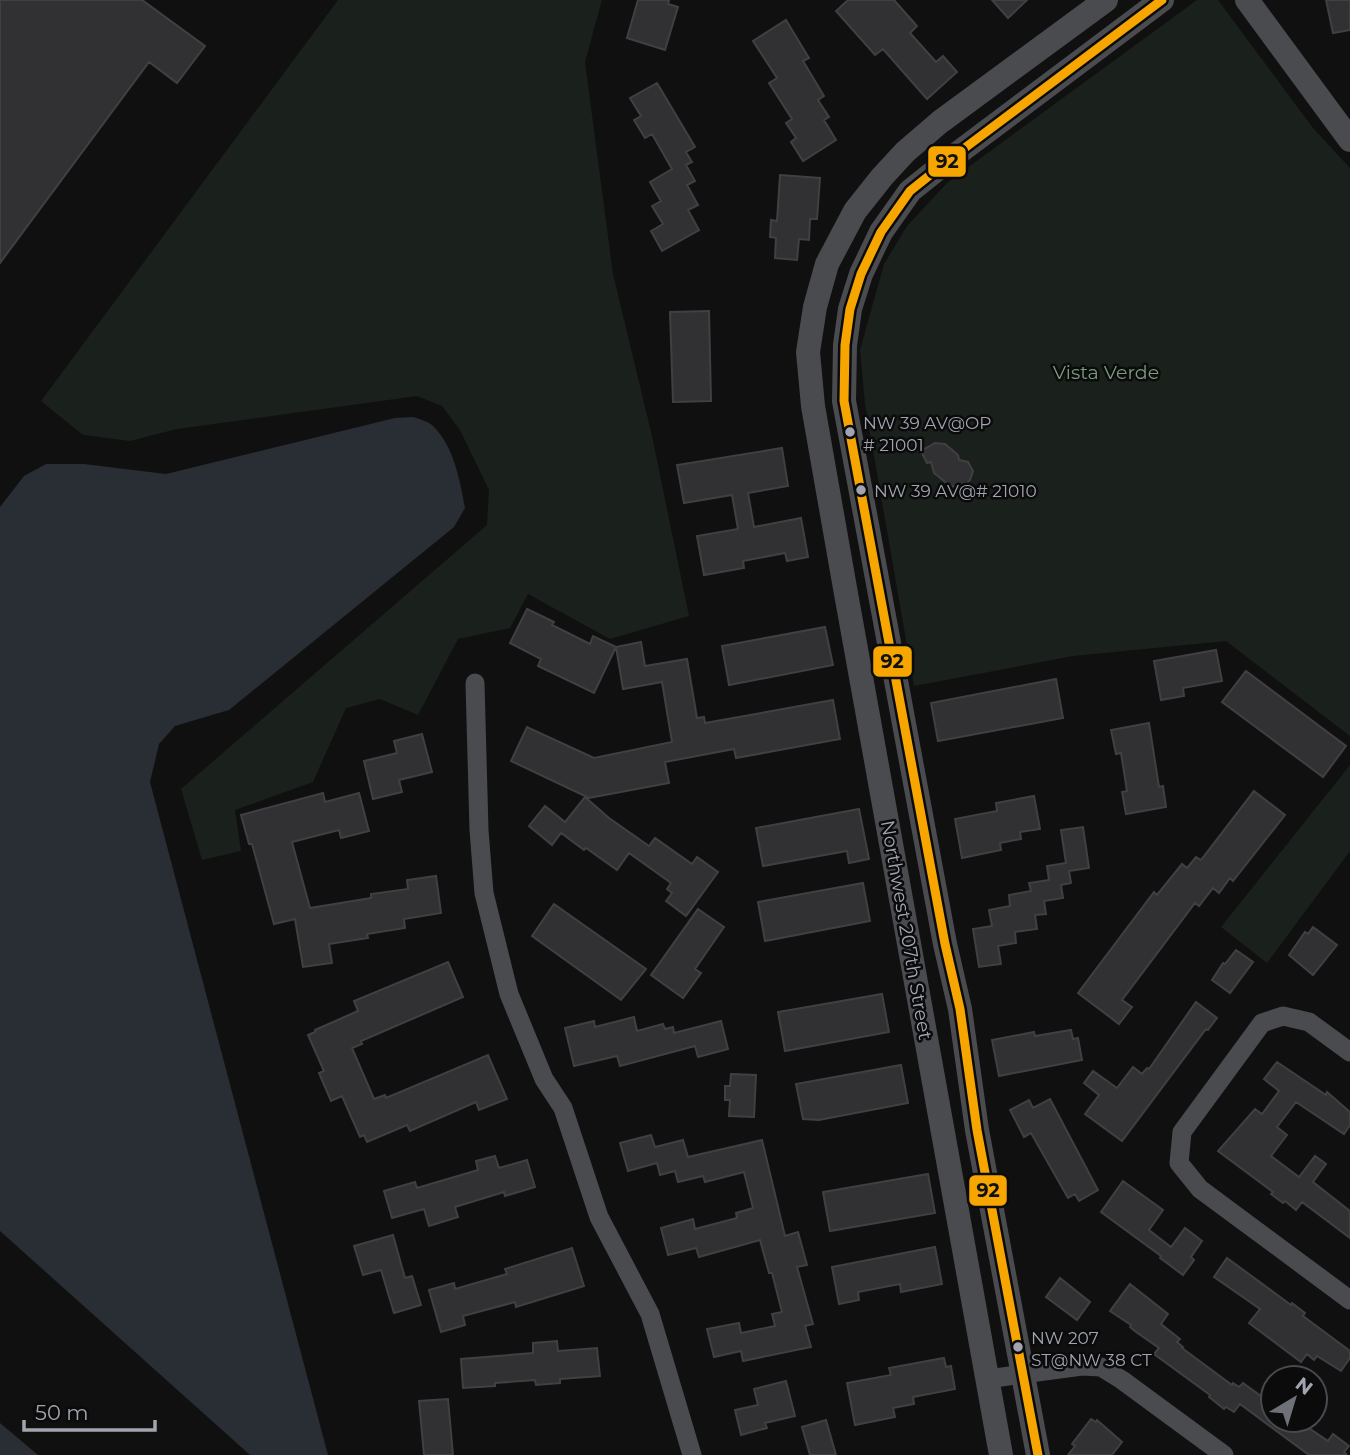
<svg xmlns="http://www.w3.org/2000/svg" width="1350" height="1455" font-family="Montserrat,sans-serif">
<rect width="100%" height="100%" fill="#101010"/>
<path fill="#1a201b" d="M 338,0 L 602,0 L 585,62 L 613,274 L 652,436 L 689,616 L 610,639 L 528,594 L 510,628 L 458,639 L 418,715 L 380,699 L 346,708 L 313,782 L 235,810 L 241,851 L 202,860 L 181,789 L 487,525 L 489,490 L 460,430 L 442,406 L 417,396 L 177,429 L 130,441 L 83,435 L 41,401 Z
M 1197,0 L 1218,0 L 1313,128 L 1350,168 L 1350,736 L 1226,641 L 1073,656 L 914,686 L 865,404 L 860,350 L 884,264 L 907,226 L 948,182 Z
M 1350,765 L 1350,851 L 1267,963 L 1221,927 Z"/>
<path fill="#282e34" d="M 413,417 C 419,419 428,421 433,426 C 454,446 460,481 465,508 L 454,527 L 229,710 L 175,726 L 159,744 L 150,782 L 328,1455 L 250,1455 L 0,1231 L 0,507 L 24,476 L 46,464 L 84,464 L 166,474 L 395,418 Z
M 0,1423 L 38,1455 L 0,1455 Z"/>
<path fill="#313133" stroke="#404043" stroke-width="2" d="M 0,0 L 142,0 L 205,46 L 177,83 L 149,62 L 0,263 Z
M 638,0 L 669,0 L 668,4 L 678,7 L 665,50 L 627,38 Z
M 848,0 L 894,0 L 917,26 L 910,33 L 936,62 L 943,56 L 957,72 L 927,99 L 883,49 L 875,55 L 836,11 Z
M 992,0 L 1027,0 L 1008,18 Z
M 1326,0 L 1350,0 L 1350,30 L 1333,33 Z
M 786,20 L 809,58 L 803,61 L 824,96 L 818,100 L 829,117 L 824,120 L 836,140 L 803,161 L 791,142 L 796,138 L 786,123 L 792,119 L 769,83 L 777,78 L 753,41 Z
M 657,83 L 695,147 L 686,152 L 692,162 L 686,165 L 695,181 L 687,185 L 698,205 L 688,210 L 699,230 L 662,251 L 651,231 L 663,224 L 652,206 L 661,201 L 650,182 L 672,169 L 652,134 L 645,138 L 634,120 L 641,116 L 630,98 Z
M 780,175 L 820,178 L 817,219 L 810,219 L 809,240 L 799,239 L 797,260 L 775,258 L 776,238 L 770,237 L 771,220 L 777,221 Z
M 709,311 L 711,401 L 673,402 L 670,312 Z
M 935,443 L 945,444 L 958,455 L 959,460 L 968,462 L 973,471 L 970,480 L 961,489 L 949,485 L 934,473 L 931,462 L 927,463 L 921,451 Z
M 782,448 L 788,486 L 748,493 L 754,527 L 801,518 L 808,557 L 787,561 L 785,553 L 743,561 L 744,568 L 704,575 L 697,536 L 738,529 L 732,495 L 684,503 L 677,465 Z
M 527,609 L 554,622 L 552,625 L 590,644 L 593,636 L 616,647 L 594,693 L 538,666 L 541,659 L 510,643 Z
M 825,627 L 833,665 L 729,685 L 722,646 Z
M 641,642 L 645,666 L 687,659 L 697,718 L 704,717 L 705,723 L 833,700 L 840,739 L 736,758 L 734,749 L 665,762 L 669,783 L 589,798 L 511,761 L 527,727 L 594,758 L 672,742 L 662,682 L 623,689 L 616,647 Z
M 1216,650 L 1222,681 L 1183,688 L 1184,696 L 1161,700 L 1154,661 Z
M 1246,671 L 1346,746 L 1323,777 L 1222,702 Z
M 1056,679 L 1063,718 L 938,741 L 931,703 Z
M 1149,723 L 1159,787 L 1163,786 L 1166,807 L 1126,814 L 1122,792 L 1127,791 L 1121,753 L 1116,754 L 1111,730 Z
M 422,734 L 432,772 L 399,780 L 402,792 L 373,799 L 364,761 L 397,753 L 394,741 Z
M 1254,791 L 1285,815 L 1233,881 L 1230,878 L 1219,893 L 1213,888 L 1199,906 L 1195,903 L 1122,1000 L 1132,1007 L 1119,1024 L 1078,993 L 1154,892 L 1157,895 L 1182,864 L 1187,868 L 1196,857 L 1201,860 Z
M 323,793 L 325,802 L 359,793 L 369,831 L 341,838 L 339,830 L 292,842 L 310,908 L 371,898 L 371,894 L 408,889 L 407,880 L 436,876 L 441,913 L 404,919 L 405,928 L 367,934 L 368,938 L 329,944 L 332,963 L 303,967 L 295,919 L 274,924 L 252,844 L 249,844 L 241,815 Z
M 1034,796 L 1040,829 L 1020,832 L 1021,839 L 1000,843 L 1001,850 L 962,858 L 955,819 L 997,811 L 996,803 Z
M 585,797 L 609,818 L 649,846 L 655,838 L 692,864 L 697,857 L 718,872 L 686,916 L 666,901 L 672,893 L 667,889 L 671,883 L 629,853 L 617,870 L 586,848 L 584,850 L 561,833 L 552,845 L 529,826 L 545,806 L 565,822 Z
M 859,809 L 869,859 L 849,863 L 847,851 L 763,866 L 756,828 Z
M 1083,827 L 1089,868 L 1069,871 L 1071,883 L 1061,885 L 1063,898 L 1044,901 L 1046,914 L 1035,915 L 1037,929 L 1015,932 L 1016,943 L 998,946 L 1001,964 L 979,967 L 973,929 L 992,926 L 989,910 L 1010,906 L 1009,895 L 1031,891 L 1029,883 L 1049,880 L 1047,866 L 1066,863 L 1061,830 Z
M 863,883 L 870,921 L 765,941 L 758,902 Z
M 554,904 L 646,969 L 621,1000 L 532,936 Z
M 698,909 L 724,927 L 695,969 L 701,973 L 683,998 L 651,975 Z
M 1313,927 L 1337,945 L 1313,975 L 1289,955 L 1305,932 L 1308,934 Z
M 1236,950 L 1253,962 L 1230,993 L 1212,980 L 1223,963 L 1225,964 Z
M 448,962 L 463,997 L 361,1041 L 362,1044 L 352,1048 L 374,1099 L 385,1095 L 386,1098 L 488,1055 L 507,1099 L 479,1110 L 476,1102 L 410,1131 L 407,1125 L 367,1142 L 364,1135 L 360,1137 L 342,1096 L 331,1101 L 319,1073 L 324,1071 L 308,1035 L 315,1032 L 315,1030 L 358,1011 L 354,1001 Z
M 882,994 L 889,1032 L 785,1051 L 778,1012 Z
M 1196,1002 L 1217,1018 L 1208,1030 L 1206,1029 L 1122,1141 L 1085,1114 L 1099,1095 L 1084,1083 L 1093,1071 L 1117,1088 L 1133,1067 L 1142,1074 L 1147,1068 L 1149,1069 Z
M 634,1017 L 637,1031 L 663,1024 L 665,1029 L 673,1027 L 674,1033 L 721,1021 L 728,1049 L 698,1057 L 695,1046 L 620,1066 L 617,1056 L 574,1066 L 565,1028 L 594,1021 L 595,1027 Z
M 1071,1030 L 1073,1039 L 1078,1038 L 1082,1060 L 999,1076 L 992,1040 L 1034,1032 L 1035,1036 Z
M 1277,1062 L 1326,1095 L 1327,1092 L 1350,1112 L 1350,1125 L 1344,1134 L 1296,1102 L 1277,1127 L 1287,1135 L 1271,1156 L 1299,1177 L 1315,1156 L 1326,1164 L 1313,1182 L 1350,1211 L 1350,1238 L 1302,1202 L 1296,1210 L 1285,1201 L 1283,1203 L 1271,1194 L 1273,1192 L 1218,1151 L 1255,1109 L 1262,1114 L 1279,1091 L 1264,1079 Z
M 901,1065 L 908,1103 L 819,1120 L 803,1119 L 796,1084 Z
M 731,1074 L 756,1075 L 754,1117 L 729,1116 L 730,1100 L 725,1100 L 725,1086 L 730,1086 Z
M 1050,1099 L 1098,1190 L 1079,1201 L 1075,1194 L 1068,1198 L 1031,1133 L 1024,1137 L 1010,1110 L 1029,1100 L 1033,1108 Z
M 651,1135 L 655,1147 L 683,1140 L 688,1157 L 762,1140 L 785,1236 L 798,1232 L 807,1265 L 797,1267 L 813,1324 L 805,1326 L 811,1347 L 743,1361 L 741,1351 L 714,1357 L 707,1329 L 739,1323 L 741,1333 L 775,1326 L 772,1314 L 782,1312 L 772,1273 L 769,1273 L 760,1240 L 699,1257 L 696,1248 L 668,1255 L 661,1228 L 693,1219 L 695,1229 L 737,1218 L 736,1213 L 753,1208 L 744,1172 L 705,1182 L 703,1176 L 678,1182 L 675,1171 L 660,1175 L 657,1163 L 628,1171 L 620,1143 Z
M 495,1156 L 499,1168 L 527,1160 L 535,1187 L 505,1196 L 504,1192 L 455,1207 L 458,1217 L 429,1226 L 424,1209 L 392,1218 L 384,1191 L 415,1182 L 417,1188 L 478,1170 L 476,1161 Z
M 928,1174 L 935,1213 L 830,1231 L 823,1192 Z
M 1123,1181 L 1163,1210 L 1149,1230 L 1171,1247 L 1185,1228 L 1202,1241 L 1191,1257 L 1194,1260 L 1183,1275 L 1160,1258 L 1161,1256 L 1101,1212 Z
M 393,1235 L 405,1278 L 412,1276 L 421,1305 L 394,1313 L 381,1270 L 363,1275 L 354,1246 Z
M 935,1247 L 942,1284 L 901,1292 L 900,1284 L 858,1292 L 859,1300 L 839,1304 L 832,1267 Z
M 572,1248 L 584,1286 L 516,1307 L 515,1302 L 463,1316 L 465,1325 L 441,1332 L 429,1290 L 454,1283 L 455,1289 L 507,1274 L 505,1269 Z
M 1227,1258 L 1291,1305 L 1292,1303 L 1305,1313 L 1303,1316 L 1350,1351 L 1350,1358 L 1341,1371 L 1317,1356 L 1314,1360 L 1307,1354 L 1301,1362 L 1249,1323 L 1260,1309 L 1214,1277 Z
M 1060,1278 L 1090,1302 L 1077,1320 L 1046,1297 Z
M 1130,1284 L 1168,1314 L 1161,1324 L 1180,1339 L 1177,1342 L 1183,1347 L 1182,1348 L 1232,1385 L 1233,1383 L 1239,1387 L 1243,1383 L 1261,1396 L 1273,1380 L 1273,1420 L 1297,1420 L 1328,1441 L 1333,1434 L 1349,1446 L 1344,1452 L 1347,1455 L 1309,1455 L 1240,1404 L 1234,1412 L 1226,1407 L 1224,1409 L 1209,1397 L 1210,1395 L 1154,1354 L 1159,1348 L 1136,1332 L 1130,1327 L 1131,1325 L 1110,1311 Z
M 557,1341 L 558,1351 L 597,1348 L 600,1376 L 560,1379 L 560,1383 L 536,1385 L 535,1380 L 495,1383 L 495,1386 L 463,1388 L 461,1359 L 533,1353 L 533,1343 Z
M 944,1358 L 946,1367 L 951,1366 L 955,1389 L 913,1397 L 914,1404 L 893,1408 L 895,1417 L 855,1425 L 847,1383 L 891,1375 L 889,1368 Z
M 786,1381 L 795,1416 L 765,1423 L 767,1428 L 741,1435 L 735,1410 L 758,1405 L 754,1389 Z
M 448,1399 L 453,1455 L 424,1455 L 419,1401 Z
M 1091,1419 L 1096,1422 L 1097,1420 L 1122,1442 L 1112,1455 L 1068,1455 L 1075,1446 L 1072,1444 Z
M 826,1420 L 836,1455 L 810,1455 L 802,1427 Z"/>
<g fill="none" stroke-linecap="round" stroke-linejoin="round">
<path stroke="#4a4b4f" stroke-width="19" d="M 475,683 L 479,830 L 484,893 L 509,994 L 544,1079 L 563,1108 L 599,1217 L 650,1314 L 692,1455
M 1350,1052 L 1309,1022 L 1283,1016 L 1262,1023 L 1182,1132 L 1179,1163 L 1200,1189 L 1350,1300
M 987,1379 L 1082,1366 L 1101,1367 L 1122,1380 L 1224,1455"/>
<path stroke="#4a4b4f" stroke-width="24" d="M 1247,0 L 1350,140
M 1001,1455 L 845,588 L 813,406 L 808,352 L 815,307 L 827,264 L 855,211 L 882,177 L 905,152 L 940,122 L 1106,0
M 1038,1455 L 977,1130 L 960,1009 L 945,944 L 844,401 L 845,345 L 850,309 L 861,274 L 881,232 L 910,191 L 950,159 L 1162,0"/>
<defs>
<path id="bus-1" d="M 1038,1455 L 977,1130 L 960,1009 L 945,944 L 844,401 L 845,345 L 850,309 L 861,274 L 881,232 L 910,191 L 950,159 L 1162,0"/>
</defs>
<use href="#bus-1" stroke="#0b0b0c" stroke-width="14"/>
<use href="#bus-1" stroke="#f7a600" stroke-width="9"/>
</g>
<g fill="#a2a5b0" stroke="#0b0b0c" stroke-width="2.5">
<circle cx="850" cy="432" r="6"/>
<circle cx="861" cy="490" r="6"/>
<circle cx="1018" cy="1347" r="6"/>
</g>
<g text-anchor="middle" stroke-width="5" stroke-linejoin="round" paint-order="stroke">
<g font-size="17" fill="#a2a5b0" stroke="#0b0b0c" text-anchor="start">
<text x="863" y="429">NW 39 AV@OP<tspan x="863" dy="22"># 21001</tspan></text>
<text x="874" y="497">NW 39 AV@# 21010</text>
<text x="1031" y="1344">NW 207<tspan x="1031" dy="22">ST@NW 38 CT</tspan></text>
</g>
<g font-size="19" fill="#7a9a7e" stroke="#0b0b0c">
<text x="1106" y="379">Vista Verde</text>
</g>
<g font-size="19" fill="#a2a5b0" stroke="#0b0b0c">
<text transform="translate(907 930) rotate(80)" y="7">Northwest 207th Street</text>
</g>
</g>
<g stroke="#0b0b0c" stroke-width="2.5">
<rect x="927" y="145" width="40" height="33" rx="7" fill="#f7a600"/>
<rect x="872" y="645" width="41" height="33" rx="7" fill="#f7a600"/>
<rect x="968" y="1174" width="40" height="33" rx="7" fill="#f7a600"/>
</g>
<g font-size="19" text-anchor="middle" font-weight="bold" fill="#111">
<text x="947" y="168">92</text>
<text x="892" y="668">92</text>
<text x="988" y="1197">92</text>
</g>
<g transform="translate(1294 1399) rotate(38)"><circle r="33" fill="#0b0b0c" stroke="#47494e" stroke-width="2"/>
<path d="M0-5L12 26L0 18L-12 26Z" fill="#6f7178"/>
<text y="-10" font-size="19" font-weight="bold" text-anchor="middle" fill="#a2a5b0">N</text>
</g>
<path d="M24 1420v10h131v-10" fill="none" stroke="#a2a5b0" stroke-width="3.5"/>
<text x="35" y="1420" font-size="21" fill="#a2a5b0" stroke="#0b0b0c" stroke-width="5" paint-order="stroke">50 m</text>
</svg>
